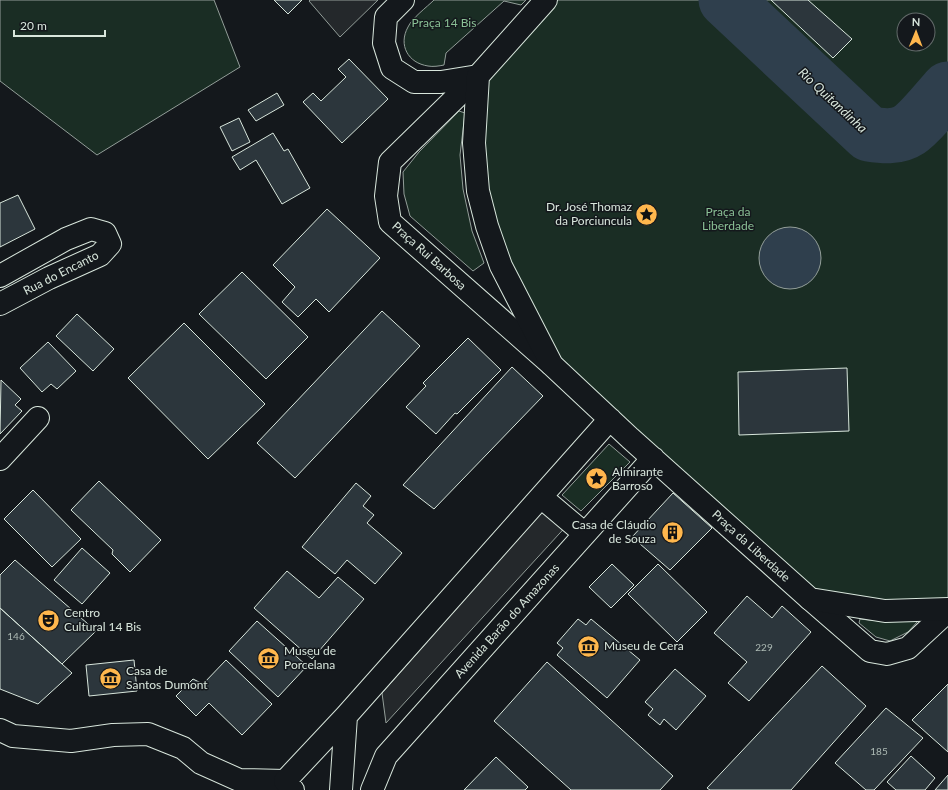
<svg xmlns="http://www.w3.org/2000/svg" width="948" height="790" font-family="Lato,sans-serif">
<rect width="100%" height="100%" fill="#14181c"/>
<path fill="#1a2d24" stroke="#939e99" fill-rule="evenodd" d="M 0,0 L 214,0 L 240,67 L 97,155 L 0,81 Z
M 434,0 L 526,0 L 521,5 L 504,1 L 446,53 L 444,65 C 439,66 433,67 428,66 C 408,63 398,45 408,27 C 412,18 427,7 434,0 Z
M 551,0 L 948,0 L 948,601 L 886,605 L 815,595 L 555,360 L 504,264 L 483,191 L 485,76 ZM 904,20 L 928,20 L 928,44 L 904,44 Z
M 459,111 L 465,113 L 460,155 L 463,189 L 472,231 L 484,263 L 473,271 L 410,216 L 404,194 L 403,172 L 419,152 Z
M 609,444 L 630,462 L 581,511 L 562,495 Z
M 917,617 L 918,621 L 908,632 L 890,641 L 876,637 L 859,623 L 860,619 C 882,622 896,621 917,617 Z"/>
<path fill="#24282b" stroke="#939e99" d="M 310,0 L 378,0 L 340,37 L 309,1 Z
M 549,504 L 570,522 L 386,723 L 382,693 Z"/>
<path fill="#2f3f4d" stroke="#939e99" d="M759 258a31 31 0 1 1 62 0a31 31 0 1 1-62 0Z"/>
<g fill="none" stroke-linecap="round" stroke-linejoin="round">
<path stroke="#2f3f4d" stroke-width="55" d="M 726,0 L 869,134 C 882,136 897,138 909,130 C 920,123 938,100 948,89"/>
</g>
<path fill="#2c363c" stroke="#d8e6dc" d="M 274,0 L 302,0 L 288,14 Z
M 771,0 L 808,0 L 852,39 L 833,58 Z
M 349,59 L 388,99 L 342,143 L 303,102 L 313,93 L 321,101 L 346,77 L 338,69 Z
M 277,93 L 284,105 L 256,121 L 248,110 Z
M 239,118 L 250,142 L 232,151 L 220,127 Z
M 273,133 L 284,151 L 288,149 L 310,188 L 282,204 L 256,160 L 240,170 L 232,157 Z
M 18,195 L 35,229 L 0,247 L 0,203 Z
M 327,209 L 380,258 L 329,312 L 316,299 L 298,317 L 282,302 L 295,287 L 273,265 Z
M 242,272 L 308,337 L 266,379 L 199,314 Z
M 382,311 L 420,346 L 295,478 L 257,443 Z
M 77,314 L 114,349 L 93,371 L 56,336 Z
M 184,323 L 265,404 L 208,459 L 128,378 Z
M 468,338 L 501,370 L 457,414 L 455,413 L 436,434 L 406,407 L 426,386 L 423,383 Z
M 48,342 L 76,371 L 57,389 L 51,384 L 42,392 L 20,368 Z
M 512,367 L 543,396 L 434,509 L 403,485 Z
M 847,368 L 849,431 L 739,435 L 738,372 Z
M 1,380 L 21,399 L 15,405 L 22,411 L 0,434 Z
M 99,481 L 161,540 L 130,572 L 112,554 L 113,550 L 71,510 Z
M 356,483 L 371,496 L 363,506 L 374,515 L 367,523 L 402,553 L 375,584 L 347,560 L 335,574 L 302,547 Z
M 33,490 L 81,539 L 52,567 L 4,519 Z
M 673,493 L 712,528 L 670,570 L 632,537 Z
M 82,548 L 110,573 L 82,604 L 54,580 Z
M 15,560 L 96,631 L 62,664 L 0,608 L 0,575 Z
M 612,564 L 634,585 L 611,608 L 589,587 Z
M 658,564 L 707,612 L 677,642 L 628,594 Z
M 287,571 L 319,598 L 338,577 L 364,599 L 312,659 L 254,608 Z
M 747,596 L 772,618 L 782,606 L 811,632 L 749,701 L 728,683 L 747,662 L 714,633 Z
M 0,608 L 72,673 L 38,704 L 0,689 Z
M 578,619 L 586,625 L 591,619 L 640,660 L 607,698 L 557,655 L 563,648 L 557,643 Z
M 257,621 L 307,666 L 278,697 L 229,651 Z
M 134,660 L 137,691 L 89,696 L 86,665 Z
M 226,660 L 272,704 L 242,735 L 209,703 L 196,716 L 176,696 L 193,679 L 203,684 Z
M 547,662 L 673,776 L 660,790 L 571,790 L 494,721 Z
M 822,666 L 866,706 L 791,790 L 710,790 L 707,788 Z
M 675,669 L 706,696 L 676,730 L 664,719 L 660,725 L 648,715 L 653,709 L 645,702 Z
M 948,684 L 948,752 L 912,720 Z
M 886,708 L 923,738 L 874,790 L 866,790 L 835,763 Z
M 911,756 L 935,778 L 925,790 L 896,790 L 887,782 Z
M 496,757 L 528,787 L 525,790 L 464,790 Z
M 948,775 L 948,790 L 935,790 Z"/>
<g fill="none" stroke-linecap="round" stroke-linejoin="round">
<defs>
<path id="minor" d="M 403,0 L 386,17 L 384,43 L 392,68 L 414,82 L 441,82 L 478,76
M 478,76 L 390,162 L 386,196 L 390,222 L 551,364
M 0,276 L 66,239 L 91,229 L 105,233 L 110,244 L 100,255 L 49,278 L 0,304
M 0,459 L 38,418
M 810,599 L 870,651 L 887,654 L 908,648 L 948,611
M 0,730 L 13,736 L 71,741 L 113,735 L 148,734 L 183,748 L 201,763 L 239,780 L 285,781"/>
<path id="major" d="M 546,0 L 478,76 L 474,143 L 478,191 L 487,226 L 501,266 L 552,365 L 630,438 L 810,599 L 885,611 L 948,609
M 541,497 L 585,534
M 293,790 L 285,781 L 346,716
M 341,790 L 346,716 L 610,419
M 372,790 L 386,756 L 653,458"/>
</defs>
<use href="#minor" stroke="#d8e6dc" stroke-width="24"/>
<use href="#major" stroke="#d8e6dc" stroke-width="24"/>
<use href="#minor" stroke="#14181c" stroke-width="22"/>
<use href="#major" stroke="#14181c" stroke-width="22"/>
</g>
<defs>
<symbol id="sight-disc" viewBox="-11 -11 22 22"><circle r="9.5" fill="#ffb74d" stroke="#14181c"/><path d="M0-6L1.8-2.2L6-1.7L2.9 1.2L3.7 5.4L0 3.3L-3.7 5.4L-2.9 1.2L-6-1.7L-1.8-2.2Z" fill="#111"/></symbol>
<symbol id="building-disc" viewBox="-11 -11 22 22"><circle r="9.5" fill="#ffb74d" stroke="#14181c"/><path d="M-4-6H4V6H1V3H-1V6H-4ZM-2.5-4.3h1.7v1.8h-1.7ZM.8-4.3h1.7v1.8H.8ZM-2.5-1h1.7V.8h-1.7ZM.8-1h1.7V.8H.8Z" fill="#111"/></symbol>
<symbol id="theatre-disc" viewBox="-11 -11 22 22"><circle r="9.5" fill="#ffb74d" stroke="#14181c"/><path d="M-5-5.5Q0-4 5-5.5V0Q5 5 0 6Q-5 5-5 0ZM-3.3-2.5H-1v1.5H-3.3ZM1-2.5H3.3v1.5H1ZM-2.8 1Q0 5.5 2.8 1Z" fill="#111"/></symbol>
<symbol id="museum-disc" viewBox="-11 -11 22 22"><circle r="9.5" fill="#ffb74d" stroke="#14181c"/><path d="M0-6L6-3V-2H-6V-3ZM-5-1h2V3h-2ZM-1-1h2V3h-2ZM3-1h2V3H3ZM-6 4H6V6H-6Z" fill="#111"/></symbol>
</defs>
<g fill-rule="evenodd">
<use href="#sight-disc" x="634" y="202" width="25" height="25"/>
<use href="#sight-disc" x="584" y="466" width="25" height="25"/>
<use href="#building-disc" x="660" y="520" width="25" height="25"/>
<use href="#theatre-disc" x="36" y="608" width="25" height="25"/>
<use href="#museum-disc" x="576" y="634" width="25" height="25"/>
<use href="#museum-disc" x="256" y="646" width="25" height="25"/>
<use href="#museum-disc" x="98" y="666" width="25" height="25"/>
</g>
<g text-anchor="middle" stroke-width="3" stroke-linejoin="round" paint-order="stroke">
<g font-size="10" fill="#adbab4">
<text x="16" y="640">146</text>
<text x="764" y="651">229</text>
<text x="879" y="755">185</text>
</g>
<g font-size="12" fill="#8ac095" stroke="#14181c">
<text x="444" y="27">Praça 14 Bis</text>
<text x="728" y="216">Praça da<tspan x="728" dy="14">Liberdade</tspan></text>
</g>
<g font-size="12" fill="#d8e6dc" stroke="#14181c" text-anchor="start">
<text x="632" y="211" text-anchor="end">Dr. José Thomaz<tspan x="632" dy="14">da Porciuncula</tspan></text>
<text x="612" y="476">Almirante<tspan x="612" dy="14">Barroso</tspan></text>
<text x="656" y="529" text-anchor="end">Casa de Cláudio<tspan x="656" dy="14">de Souza</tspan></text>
<text x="64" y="617">Centro<tspan x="64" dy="14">Cultural 14 Bis</tspan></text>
<text x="604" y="650">Museu de Cera</text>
<text x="284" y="655">Museu de<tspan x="284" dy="14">Porcelana</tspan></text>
<text x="126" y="675">Casa de<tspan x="126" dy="14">Santos Dumont</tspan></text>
</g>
<g font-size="12" fill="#d8e6dc" stroke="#14181c">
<text transform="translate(429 256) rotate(42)" y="4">Praça Rui Barbosa</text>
<text transform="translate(61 273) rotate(-27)" y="4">Rua do Encanto</text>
<text transform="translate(751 546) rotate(42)" y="4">Praça da Liberdade</text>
<text transform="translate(507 621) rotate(-48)" y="4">Avenida Barão do Amazonas</text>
</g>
<g font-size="13" font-style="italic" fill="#d8e6dc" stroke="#14181c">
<text transform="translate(833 100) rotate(43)" y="5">Rio Quitandinha</text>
</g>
</g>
<g transform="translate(916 32) rotate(1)"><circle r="19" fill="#14181c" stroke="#626a69"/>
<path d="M0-3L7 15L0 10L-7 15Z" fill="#ffb74d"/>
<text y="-6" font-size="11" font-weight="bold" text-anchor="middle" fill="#d8e6dc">N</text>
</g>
<path d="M14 30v6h91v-6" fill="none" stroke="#d8e6dc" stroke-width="2"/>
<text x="20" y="30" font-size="12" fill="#d8e6dc" stroke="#14181c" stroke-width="3" paint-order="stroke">20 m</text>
</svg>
